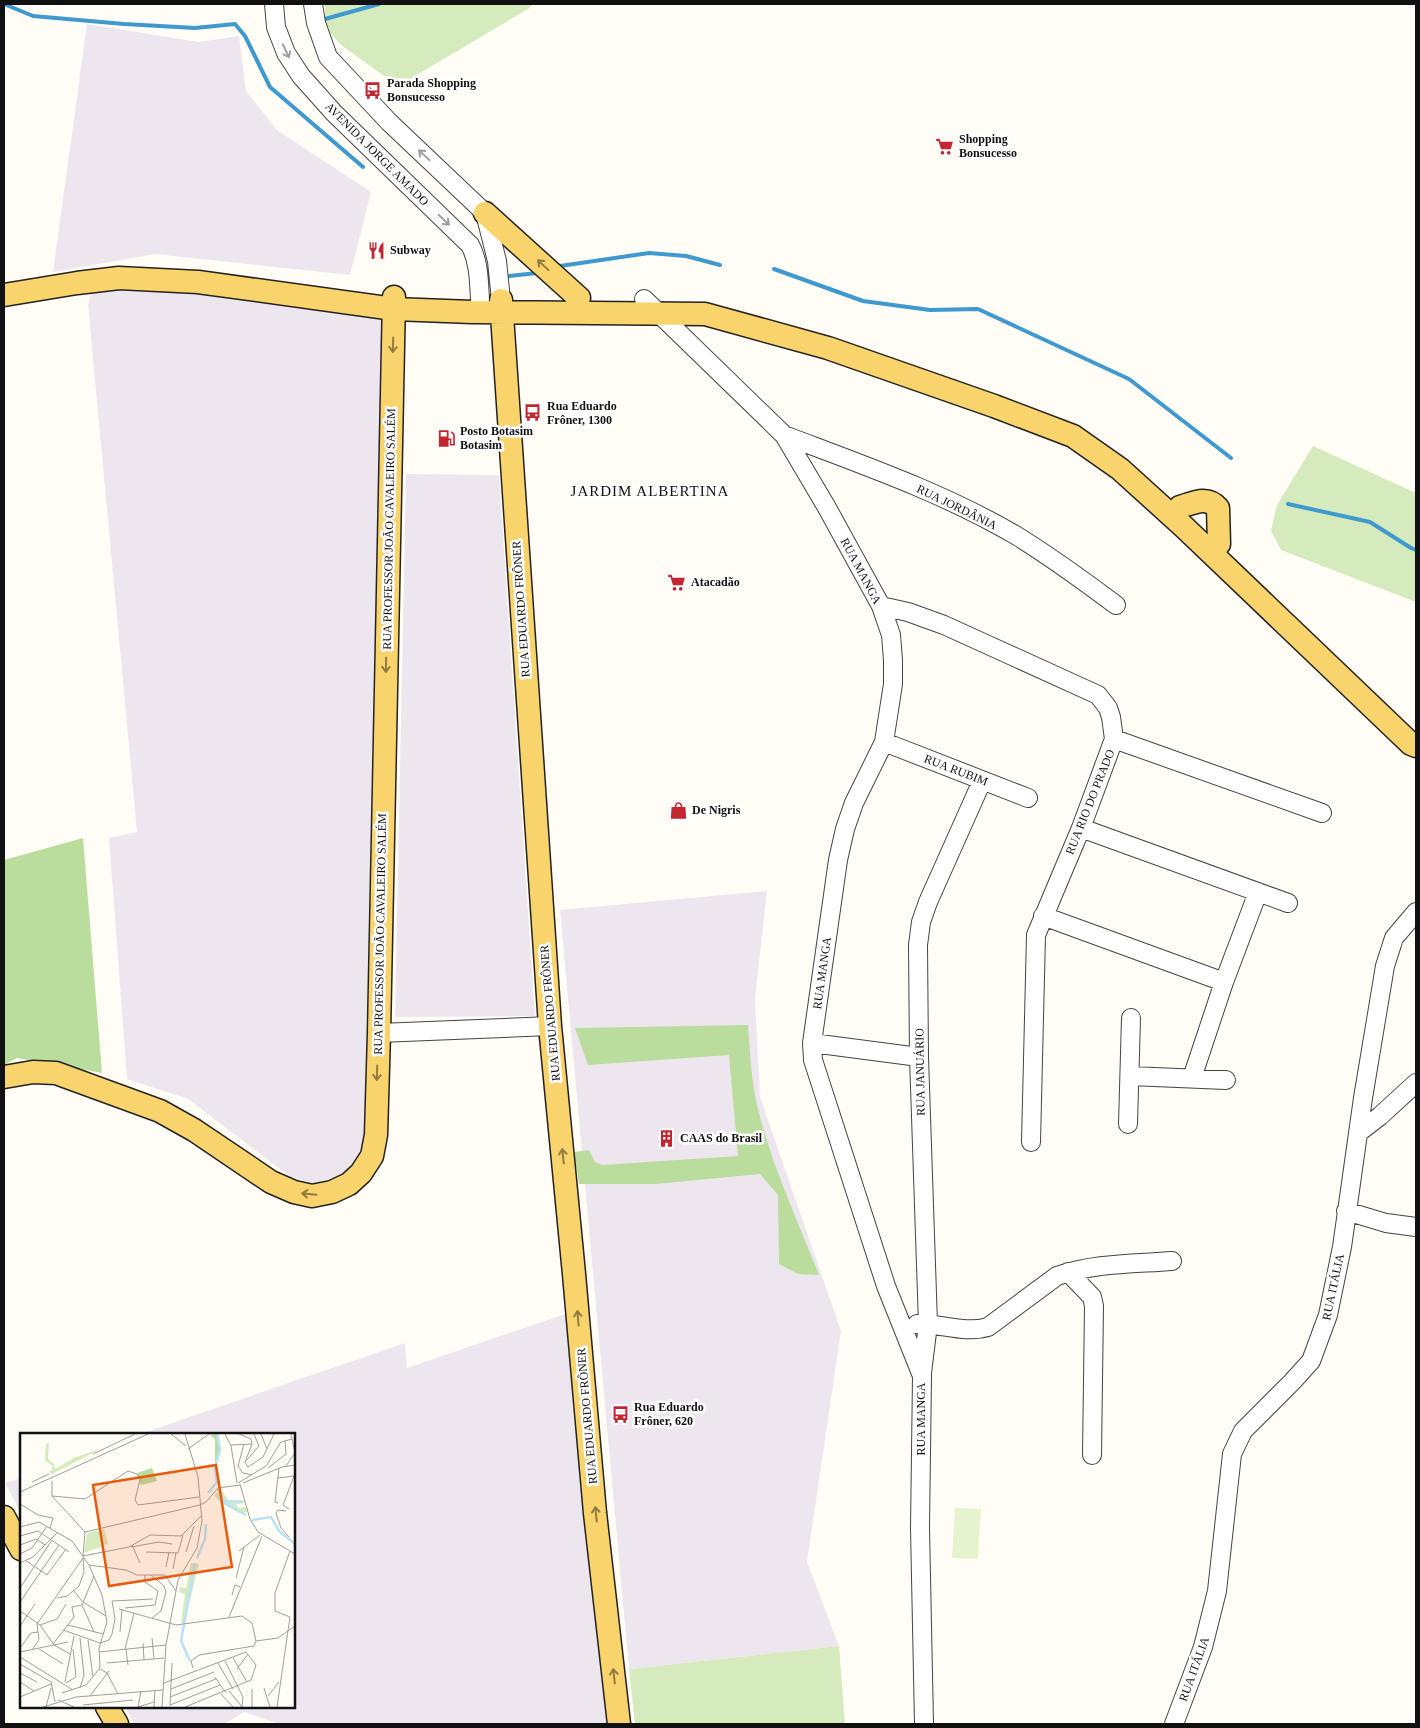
<svg xmlns="http://www.w3.org/2000/svg" width="1420" height="1728" font-family="'Times New Roman',serif">
<rect width="100%" height="100%" fill="#fffdf5"/>
<path fill="#eee6ef" d="M 87,24 L 199,42 L 239,36 L 246,91 L 277,130 L 371,192 L 350,275 L 155,254 L 53,272 Z
M 102,283 L 359,309 L 382,320 L 364,1139 L 358,1158 L 339,1176 L 313,1183 L 289,1176 L 188,1099 L 127,1079 L 109,838 L 137,832 L 88,305 L 93,287 Z
M 406,474 L 499,475 L 535,1016 L 395,1017 Z
M 767,891 L 755,999 L 760,1097 L 841,1331 L 807,1562 L 839,1646 L 629,1669 L 560,910 Z
M 571,1312 L 610,1724 L 278,1724 L 244,1712 L 225,1724 L 134,1724 L 125,1707 L 294,1707 L 294,1434 L 140,1434 L 405,1343 L 407,1368 Z
M 21,1478 L 21,1513 L 5,1483 Z"/>
<path fill="#d6ebbd" d="M 325,4 L 533,4 L 528,9 L 398,86 L 341,45 L 325,27 Z
M 1313,446 L 1416,493 L 1416,602 L 1281,550 L 1271,531 L 1277,505 Z
M 839,1646 L 845,1724 L 635,1724 L 629,1669 Z"/>
<path fill="#badc9c" d="M 83,838 L 102,1073 L 17,1058 L 4,1065 L 4,860 Z
M 748,1025 C 750,1051 751,1079 757,1105 C 771,1164 797,1219 819,1275 L 798,1274 L 779,1264 L 778,1195 L 760,1174 L 656,1184 L 579,1184 L 574,1152 L 589,1150 L 595,1162 L 602,1165 L 738,1156 L 729,1055 L 588,1065 L 575,1028 Z"/>
<path fill="#e7f2cf" d="M 955,1508 L 981,1509 L 978,1559 L 952,1558 Z"/>
<g fill="none" stroke-linecap="round" stroke-linejoin="round">
<path stroke="#3f99cf" stroke-width="4" d="M 4,4 L 33,16 L 124,24 L 195,28 L 235,24 L 245,36 L 270,87 L 363,167
M 325,19 L 379,4
M 560,266 L 649,253 L 686,256 L 720,265
M 774,269 L 863,301 L 930,310 L 978,309 L 1129,379 L 1231,458
M 509,276 L 537,273
M 1288,504 L 1370,522 L 1411,548 L 1416,550"/>
<defs>
<path id="minor" d="M 274,4 L 276,27 L 286,53 L 301,76 L 334,113 L 470,245 C 479,261 479,282 480,300
M 313,4 L 316,23 L 328,57 L 389,122 L 485,213 L 497,261 L 501,300
M 644,299 L 784,435 L 826,506 L 881,606 L 891,635 L 893,660 L 893,684 L 884,742 L 854,803 L 845,829 L 838,860 L 812,1043 L 813,1060 L 886,1286 L 922,1376 L 920,1528 L 924,1724
M 784,435 C 863,465 944,493 1017,536 C 1051,557 1084,581 1116,605
M 881,606 L 908,612 L 944,625 L 1098,695 L 1108,708 L 1111,717 L 1114,739 L 1081,828 L 1036,935 L 1031,1142
M 1114,739 L 1322,813
M 884,742 L 1028,798
M 1081,828 L 1288,903
M 1043,916 L 1224,982
M 379,1033 L 550,1026
M 812,1043 L 919,1057
M 1130,1076 L 1226,1080
M 1192,1078 L 1224,982 L 1258,892
M 1128,1124 L 1131,1018
M 1358,1133 L 1380,1116 L 1416,1083
M 1346,1211 L 1386,1223 L 1416,1227
M 1068,1272 L 1092,1297 L 1094,1306 L 1092,1455
M 917,1324 C 940,1323 965,1334 988,1327 L 1057,1276 C 1093,1263 1134,1264 1172,1261
M 922,1373 L 928,1324 L 919,1057 L 918,945 L 921,922 L 928,902 L 982,781
M 1174,1724 L 1203,1647 L 1217,1591 L 1232,1454 L 1243,1431 L 1292,1382 L 1311,1361 L 1328,1315 L 1342,1247 L 1363,1098 L 1385,966 L 1394,938 L 1416,912"/>
<path id="major" d="M 485,213 L 579,298
M 4,295 L 77,283 L 119,278 L 198,282 L 394,309 L 472,312 L 705,314 L 828,348 L 994,406 L 1073,436 L 1120,469 L 1184,527 L 1411,744 L 1416,746
M 501,300 L 550,1026 L 574,1274 L 595,1513 L 619,1724
M 1180,507 C 1193,503 1207,495 1218,508 L 1219,544
M 4,1077 L 33,1072 L 56,1073 L 160,1111 L 194,1130 L 271,1182 L 294,1192 L 312,1196 L 332,1192 L 349,1184 L 361,1173 L 372,1156 L 376,1135 L 379,1033 L 394,297
M 4,1517 L 21,1549
M 107,1707 L 117,1724"/>
</defs>
<use href="#minor" stroke="#444" stroke-width="20"/>
<use href="#major" stroke="#222" stroke-width="25"/>
<use href="#minor" stroke="#fff" stroke-width="18"/>
<use href="#major" stroke="#f9d36b" stroke-width="22"/>
</g>
<defs><path id="oneway-shaft" d="M-6 0H5M1.5-3L5.5 0L1.5 3" fill="none" stroke-width="1.6" stroke-linecap="round" stroke-linejoin="round" transform="scale(1.25)"/></defs>
<g stroke="#a0a0a0">
<use href="#oneway-shaft" transform="translate(286 51) rotate(65)"/>
<use href="#oneway-shaft" transform="translate(424 155) rotate(-137)"/>
<use href="#oneway-shaft" transform="translate(444 220) rotate(44)"/>
</g>
<g stroke="#917c42">
<use href="#oneway-shaft" transform="translate(543 265) rotate(-137)"/>
<use href="#oneway-shaft" transform="translate(393 345) rotate(92)"/>
<use href="#oneway-shaft" transform="translate(386 665) rotate(91)"/>
<use href="#oneway-shaft" transform="translate(377 1073) rotate(92)"/>
<use href="#oneway-shaft" transform="translate(563 1156) rotate(-96)"/>
<use href="#oneway-shaft" transform="translate(309 1194) rotate(-175)"/>
<use href="#oneway-shaft" transform="translate(578 1318) rotate(-95)"/>
<use href="#oneway-shaft" transform="translate(596 1514) rotate(-96)"/>
<use href="#oneway-shaft" transform="translate(614 1676) rotate(-96)"/>
</g>
<defs>
<symbol id="bus-bare" viewBox="-9 -9 18 18"><path d="M-5-6H5V4H4V6H2V4H-2V6H-4V4H-5ZM-3.5-4V0h7V-4ZM-3.5 1.2v1.5H-2V1.2ZM2 1.2v1.5H3.5V1.2Z" fill="#c42631" stroke="#fff" stroke-width="2.5" paint-order="stroke"/></symbol>
<symbol id="supermarket-bare" viewBox="-9 -9 18 18"><path d="M-6-5.5h2.5l.6 2H6L4.5 2H-2.5L-4.4-4H-6ZM-1.5 3.2a1.3 1.3 0 1 0 .1 0ZM3 3.2a1.3 1.3 0 1 0 .1 0Z" fill="#c42631" stroke="#fff" stroke-width="2.5" paint-order="stroke"/></symbol>
<symbol id="restaurant-bare" viewBox="-9 -9 18 18"><path d="M-5-6h1v4h1v-4h1v4h1v-4h1v5L-1.5 .5V6h-2V.5L-5-1ZM5-6V6H3V1.5H1.5Q1.5-4 5-6Z" fill="#c42631" stroke="#fff" stroke-width="2.5" paint-order="stroke"/></symbol>
<symbol id="fuel-bare" viewBox="-9 -9 18 18"><path d="M-5.5-6h7V0h2V4h1.3V-2.5L3-4.5l.8-.8L6-3V5H2.5V1h-1V6h-7ZM-4.2-4.7v3.2H.2V-4.7Z" fill="#c42631" stroke="#fff" stroke-width="2.5" paint-order="stroke"/></symbol>
<symbol id="shop-bare" viewBox="-9 -9 18 18"><path d="M-5-2.5h2.3a2.7 3.5 0 0 1 5.4 0H5L5.5 6h-11ZM-1.5-2.5h3a1.5 2.3 0 0 0-3 0Z" fill="#c42631" stroke="#fff" stroke-width="2.5" paint-order="stroke"/></symbol>
<symbol id="building-bare" viewBox="-9 -9 18 18"><path d="M-4-6H4V6H1V3H-1V6H-4ZM-2.5-4.3h1.7v1.8h-1.7ZM.8-4.3h1.7v1.8H.8ZM-2.5-1h1.7V.8h-1.7ZM.8-1h1.7V.8H.8Z" fill="#c42631" stroke="#fff" stroke-width="2.5" paint-order="stroke"/></symbol>
</defs>
<g fill-rule="evenodd">
<use href="#bus-bare" x="360" y="78" width="25" height="25"/>
<use href="#supermarket-bare" x="932" y="134" width="25" height="25"/>
<use href="#restaurant-bare" x="364" y="238" width="25" height="25"/>
<use href="#bus-bare" x="520" y="400" width="25" height="25"/>
<use href="#fuel-bare" x="434" y="426" width="25" height="25"/>
<use href="#supermarket-bare" x="664" y="570" width="25" height="25"/>
<use href="#shop-bare" x="666" y="798" width="25" height="25"/>
<use href="#building-bare" x="654" y="1126" width="25" height="25"/>
<use href="#bus-bare" x="608" y="1402" width="25" height="25"/>
</g>
<g text-anchor="middle" stroke-width="5" stroke-linejoin="round" paint-order="stroke">
<g font-size="12" font-weight="bold" fill="#111" stroke="#fff" text-anchor="start">
<text x="387" y="87">Parada Shopping<tspan x="387" dy="14">Bonsucesso</tspan></text>
<text x="959" y="143">Shopping<tspan x="959" dy="14">Bonsucesso</tspan></text>
<text x="390" y="254">Subway</text>
<text x="547" y="410">Rua Eduardo<tspan x="547" dy="14">Frôner, 1300</tspan></text>
<text x="460" y="435">Posto Botasim<tspan x="460" dy="14">Botasim</tspan></text>
<text x="691" y="586">Atacadão</text>
<text x="692" y="814">De Nigris</text>
<text x="680" y="1142">CAAS do Brasil</text>
<text x="634" y="1411">Rua Eduardo<tspan x="634" dy="14">Frôner, 620</tspan></text>
</g>
<g font-size="12" fill="#111" stroke="#fff">
<text transform="translate(377 154) rotate(45)" y="4">AVENIDA JORGE AMADO</text>
<text transform="translate(957 507) rotate(26)" y="4">RUA JORDÂNIA</text>
<text transform="translate(389 529) rotate(-89)" y="4">RUA PROFESSOR JOÃO CAVALEIRO SALÉM</text>
<text transform="translate(861 571) rotate(62)" y="4">RUA MANGA</text>
<text transform="translate(521 609) rotate(-94)" y="4">RUA EDUARDO FRÔNER</text>
<text transform="translate(956 770) rotate(21)" y="4">RUA RUBIM</text>
<text transform="translate(1090 802) rotate(-68)" y="4">RUA RIO DO PRADO</text>
<text transform="translate(380 934) rotate(-89)" y="4">RUA PROFESSOR JOÃO CAVALEIRO SALÉM</text>
<text transform="translate(822 973) rotate(-82)" y="4">RUA MANGA</text>
<text transform="translate(550 1013) rotate(-95)" y="4">RUA EDUARDO FRÔNER</text>
<text transform="translate(920 1072) rotate(-91)" y="4">RUA JANUÁRIO</text>
<text transform="translate(1333 1287) rotate(-78)" y="4">RUA ITÁLIA</text>
<text transform="translate(587 1416) rotate(-95)" y="4">RUA EDUARDO FRÔNER</text>
<text transform="translate(921 1419) rotate(-90)" y="4">RUA MANGA</text>
<text transform="translate(1194 1669) rotate(-70)" y="4">RUA ITÁLIA</text>
</g>
<g font-size="15" letter-spacing="1" fill="#111" stroke="#fff">
<text x="650" y="496">JARDIM ALBERTINA</text>
</g>
</g>
<g transform="translate(20 1433)">
<rect width="275" height="275" fill="#fffdf5"/>
<path d="M 29,10 L 28,26 L 34,31 L 35,36 L 54,25 L 82,15 L 32,41 L 29,39 L 32,37 L 32,32 L 25,28 L 26,11 ZM 201,55 L 208,68 L 224,67 L 225,70 L 217,71 L 218,75 L 227,74 L 228,79 L 219,80 L 201,70 L 194,62 ZM 84,96 L 88,111 L 64,120 L 67,100 ZM 171,130 L 179,131 L 164,191 L 161,190 L 165,161 L 159,159 L 160,154 L 166,155 Z" fill="#d6ebbd"/>
<path d="M 198,1 L 201,18 L 195,31 L 195,6 L 190,2 ZM 132,35 L 137,48 L 121,52 L 117,40 Z" fill="#badc9c"/>
<path fill="none" stroke="#b9e1f7" stroke-width="2.5" d="M 198,56 L 205,70 L 226,82M 188,60 L 197,49 L 195,35 L 200,16 L 197,1M 205,68 L 223,69M 232,87 L 251,84 L 259,98 L 275,111M 177,125 L 185,106 L 186,91M 170,228 L 161,208 L 175,130"/>
<path fill="none" stroke="#a09f9a" stroke-width="1" d="M 151,1 L 166,13M 205,1 L 211,13 L 217,50M 219,1 L 231,6 L 232,11M 241,1 L 247,16M 224,11 L 218,33 L 223,40 L 232,42M 232,11 L 225,29 L 228,34 L 243,24 L 254,1M 211,12 L 232,11M 168,16 L 189,1M 73,21 L 115,1M 227,27 L 239,13 L 234,1M 266,33 L 275,20 L 271,1M 248,35 L 266,21 L 265,8M 258,45 L 274,43 L 263,72 L 269,76M 32,48 L 32,63 L 65,99 L 180,72M 12,49 L 29,41M 218,50 L 246,33 L 261,9 L 272,6M 223,50 L 262,34 L 275,32M 220,51 L 230,86 L 238,99 L 275,121M 0,59 L 128,1M 32,63 L 65,66 L 108,38 L 117,41 L 120,47 L 115,67 L 118,72 L 179,64M 258,70 L 255,69 L 259,35M 0,71 L 18,82 L 33,85 L 30,95M 180,72 L 186,69 L 198,55 L 220,52M 266,78 L 258,77 L 256,80 L 261,95 L 269,104M 0,94 L 19,89 L 52,108 L 69,132 L 82,162 L 87,189 L 79,215 L 80,235 L 66,252 L 42,260M 0,103 L 18,98 L 49,119M 0,112 L 16,106 L 25,112M 112,112 L 120,130M 111,114 L 139,109 L 152,111M 219,118 L 240,102M 126,119 L 158,120 L 163,102M 166,119 L 174,93M 0,121 L 12,115 L 27,93M 63,123 L 109,114 L 130,102 L 161,103 L 182,82M 63,123 L 65,99M 5,127 L 27,142 L 46,116M 0,130 L 13,124 L 37,100M 69,132 L 106,137 L 117,142 L 145,142 L 156,158M 146,134 L 149,119M 153,136 L 156,120M 131,142 L 144,153 L 146,159 L 141,178 L 132,185M 216,145 L 224,114M 0,155 L 32,107M 54,158 L 63,169 L 86,183M 212,162 L 215,152 L 220,154M 37,165 L 47,163 L 59,153 L 64,139 L 63,125M 0,169 L 39,112M 62,172 L 74,199M 52,174 L 62,172 L 74,143M 105,175 L 135,172 L 138,158 L 125,149 L 125,142M 99,176 L 156,192 L 222,183 L 232,190 L 236,208M 0,178 L 20,192 L 34,212M 209,184 L 242,103M 20,192 L 37,186 L 46,171M 48,192 L 83,201M 0,193 L 15,171M 43,197 L 80,210M 100,199 L 102,176M 132,205 L 134,226M 68,207 L 73,244M 236,208 L 258,205 L 275,193M 80,210 L 89,207 L 92,201 L 95,186 L 92,168 L 133,166M 123,210 L 124,227M 33,211 L 54,184 L 52,174M 34,212 L 50,221M 0,215 L 11,200 L 18,199M 19,216 L 43,231M 105,216 L 114,180M 106,216 L 108,232M 12,217 L 19,207 L 17,191 L 63,125M 0,219 L 48,209M 79,219 L 146,212M 0,224 L 53,257M 213,225 L 227,249M 205,228 L 223,264 L 222,274M 87,230 L 144,225M 198,230 L 213,256M 0,231 L 31,249 L 35,269M 173,235 L 171,228 L 179,222 L 234,213 L 236,208M 80,236 L 87,240 L 98,261M 217,236 L 228,221M 0,240 L 17,249M 195,244 L 205,259M 0,249 L 14,258M 45,249 L 54,203M 46,250 L 56,244 L 53,216M 144,250 L 226,219M 60,255 L 64,242 L 60,205M 244,255 L 250,274M 151,256 L 194,239M 232,256 L 232,274M 209,258 L 222,274M 201,261 L 213,274M 70,263 L 89,238M 248,263 L 259,249M 0,264 L 31,251M 150,264 L 196,246M 38,267 L 54,274M 63,272 L 113,267M 150,272 L 200,252M 150,273 L 152,230M 23,274 L 56,264 L 143,257M 26,274 L 31,255M 118,274 L 121,258M 118,274 L 134,269M 134,274 L 135,257M 142,274 L 146,212 L 158,147 L 177,115 L 182,88 L 178,44 L 165,1M 165,274 L 231,247 L 236,232 L 226,219M 257,274 L 270,184 L 255,178 L 255,160 L 270,118"/>
<path fill="#e8590c" fill-opacity="0.15" stroke="#e8590c" stroke-width="2.5" d="M 196,32 L 212,134 L 89,153 L 73,52 Z"/>
<rect width="275" height="275" fill="none" stroke="#111" stroke-width="2.5"/>
</g>
<rect width="1420" height="1728" fill="none" stroke="#111111" stroke-width="10"/>
</svg>
